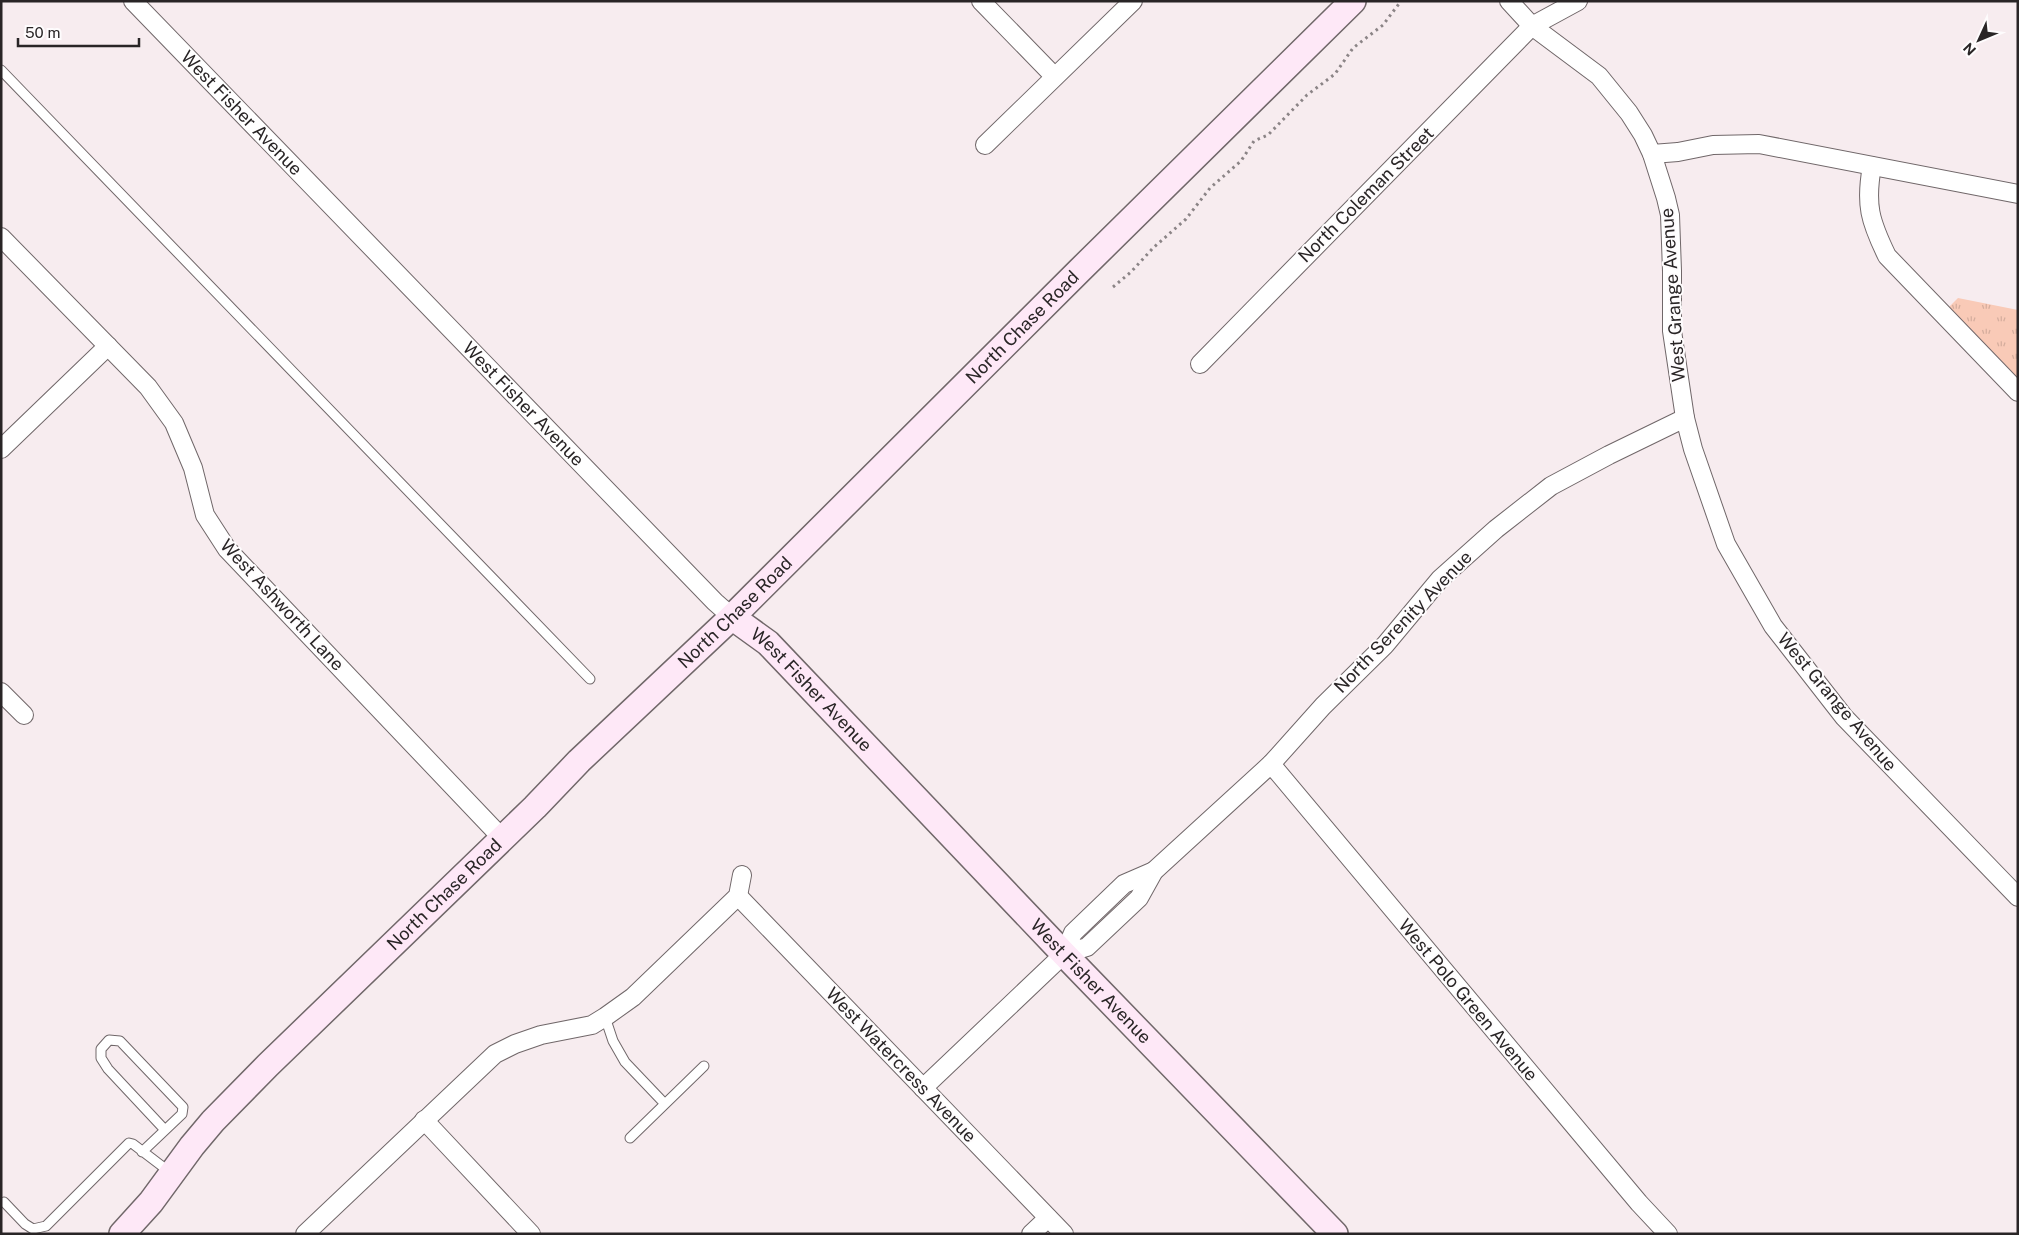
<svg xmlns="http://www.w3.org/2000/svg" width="2019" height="1235" font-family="'Public Sans',sans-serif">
<defs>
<pattern id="park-tufts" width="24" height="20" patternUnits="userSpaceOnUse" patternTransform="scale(1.25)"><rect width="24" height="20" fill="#f9cab7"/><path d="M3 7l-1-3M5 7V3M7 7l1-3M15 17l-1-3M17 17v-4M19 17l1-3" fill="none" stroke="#d5ad9d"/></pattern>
</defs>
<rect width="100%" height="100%" fill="#f7ecef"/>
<path fill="url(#park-tufts)" d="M 1958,298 L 2018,310 L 2018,378 L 1949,307 Z"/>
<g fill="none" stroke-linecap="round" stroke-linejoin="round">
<defs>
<path id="lane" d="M 1,70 L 590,679
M 605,1017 L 613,1041 L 625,1062 L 665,1104
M 630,1138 L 704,1066
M 142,1152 L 182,1114 L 183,1107 L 120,1041 L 109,1040 L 101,1049 L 101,1058 L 108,1069 L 165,1130
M 4,1202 L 25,1224 L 33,1229 L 46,1226 L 129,1143 L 133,1144 L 171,1173"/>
<g id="street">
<path id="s1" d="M 133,1 L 715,602 L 732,617"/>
<path d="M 981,1 L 1054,76"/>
<path d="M 1509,1 L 1532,26 L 1599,76 L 1629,113 L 1643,135 L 1652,154 L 1666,198 L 1670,215 L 1672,271 L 1672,331 L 1685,418 L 1693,449 L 1726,544 L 1773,626 L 1844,717 L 2018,897"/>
<path d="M 985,145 L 1133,1"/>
<path d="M 1652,154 L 1678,152 L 1713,145 L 1759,144 L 2018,194"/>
<path d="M 1872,166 C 1865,205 1870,221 1887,256 L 2018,392"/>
<path d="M 1,237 L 148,387 L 174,423 L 193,468 L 205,515 L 227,549 L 502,838"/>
<path d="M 1200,364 L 1532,26 L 1578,1"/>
<path d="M 1,449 L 108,346"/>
<path d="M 1,692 L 24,715"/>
<path d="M 1271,764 L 1639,1203 L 1668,1234"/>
<path d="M 738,896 L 1064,1234"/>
<path d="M 1064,954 L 1087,947 L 1139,898 L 1154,871 L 1271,764 L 1323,706 L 1385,645 L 1440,579 L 1496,529 L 1551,486 L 1609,455 L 1685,418"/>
<path d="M 923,1088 L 1064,954 L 1073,933 L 1124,884 L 1154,871"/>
<path d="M 424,1120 L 531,1234"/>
<path d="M 305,1234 L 495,1054 L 515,1044 L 541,1035 L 592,1025 L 605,1017 L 633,997 L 738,896 L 742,875"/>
<path d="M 1031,1234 L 1048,1218"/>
</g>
<g id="secondary">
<path id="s2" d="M 732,617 L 768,643 L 1064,954 L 1335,1234"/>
<path id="s3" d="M 122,1234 L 151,1202 L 192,1146 L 213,1121 L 268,1065 L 535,807 L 579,761 L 732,617 L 1079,271 L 1353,1"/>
</g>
</defs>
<use href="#lane" stroke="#706769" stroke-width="11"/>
<use href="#street" stroke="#706769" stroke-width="20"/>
<use href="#secondary" stroke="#706769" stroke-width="28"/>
<path stroke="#8b8486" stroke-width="3" stroke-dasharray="2.5 4" stroke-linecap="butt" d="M 1113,287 L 1131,272 L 1153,248 L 1186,219 L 1210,188 L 1241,161 L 1254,141 L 1268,135 L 1307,95 L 1335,74 L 1353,48 L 1383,25 L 1401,1"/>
<use href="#lane" stroke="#fff" stroke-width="9"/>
<use href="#street" stroke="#fff" stroke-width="18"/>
<use href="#secondary" stroke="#fee8f7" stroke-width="25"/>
</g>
<g text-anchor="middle" stroke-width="4" stroke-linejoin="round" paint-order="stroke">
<g font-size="18" fill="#292526" stroke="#fefcfd">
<text dy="6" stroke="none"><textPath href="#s1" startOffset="156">West Fisher Avenue</textPath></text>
<text transform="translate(1366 195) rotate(-45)" y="6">North Coleman Street</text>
<text transform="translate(1673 295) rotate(-94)" y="6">West Grange Avenue</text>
<text dy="6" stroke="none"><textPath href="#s3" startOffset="1279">North Chase Road</textPath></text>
<text dy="6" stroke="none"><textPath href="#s1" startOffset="561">West Fisher Avenue</textPath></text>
<text transform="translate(282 605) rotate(47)" y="6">West Ashworth Lane</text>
<text dy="6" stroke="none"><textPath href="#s3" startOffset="874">North Chase Road</textPath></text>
<text transform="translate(1403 622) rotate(-46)" y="6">North Serenity Avenue</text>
<text dy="6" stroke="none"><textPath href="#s2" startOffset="108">West Fisher Avenue</textPath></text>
<text transform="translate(1837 702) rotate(50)" y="6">West Grange Avenue</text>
<text dy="6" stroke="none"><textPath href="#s3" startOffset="469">North Chase Road</textPath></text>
<text dy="6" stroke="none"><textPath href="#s2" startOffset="512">West Fisher Avenue</textPath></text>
<text transform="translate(1468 1000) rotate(50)" y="6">West Polo Green Avenue</text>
<text transform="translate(901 1065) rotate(46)" y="6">West Watercress Avenue</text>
</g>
</g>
<rect width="2019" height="1235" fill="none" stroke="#292526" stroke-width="5"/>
<g transform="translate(1979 40) rotate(226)" stroke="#fefcfd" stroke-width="4" paint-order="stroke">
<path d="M0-4L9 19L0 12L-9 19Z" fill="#292526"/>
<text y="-8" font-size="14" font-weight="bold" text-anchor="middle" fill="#292526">N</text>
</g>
<path d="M18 38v8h121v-8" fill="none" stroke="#292526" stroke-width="2.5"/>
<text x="25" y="38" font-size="15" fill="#292526" stroke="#fefcfd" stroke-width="4" paint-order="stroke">50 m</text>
</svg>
